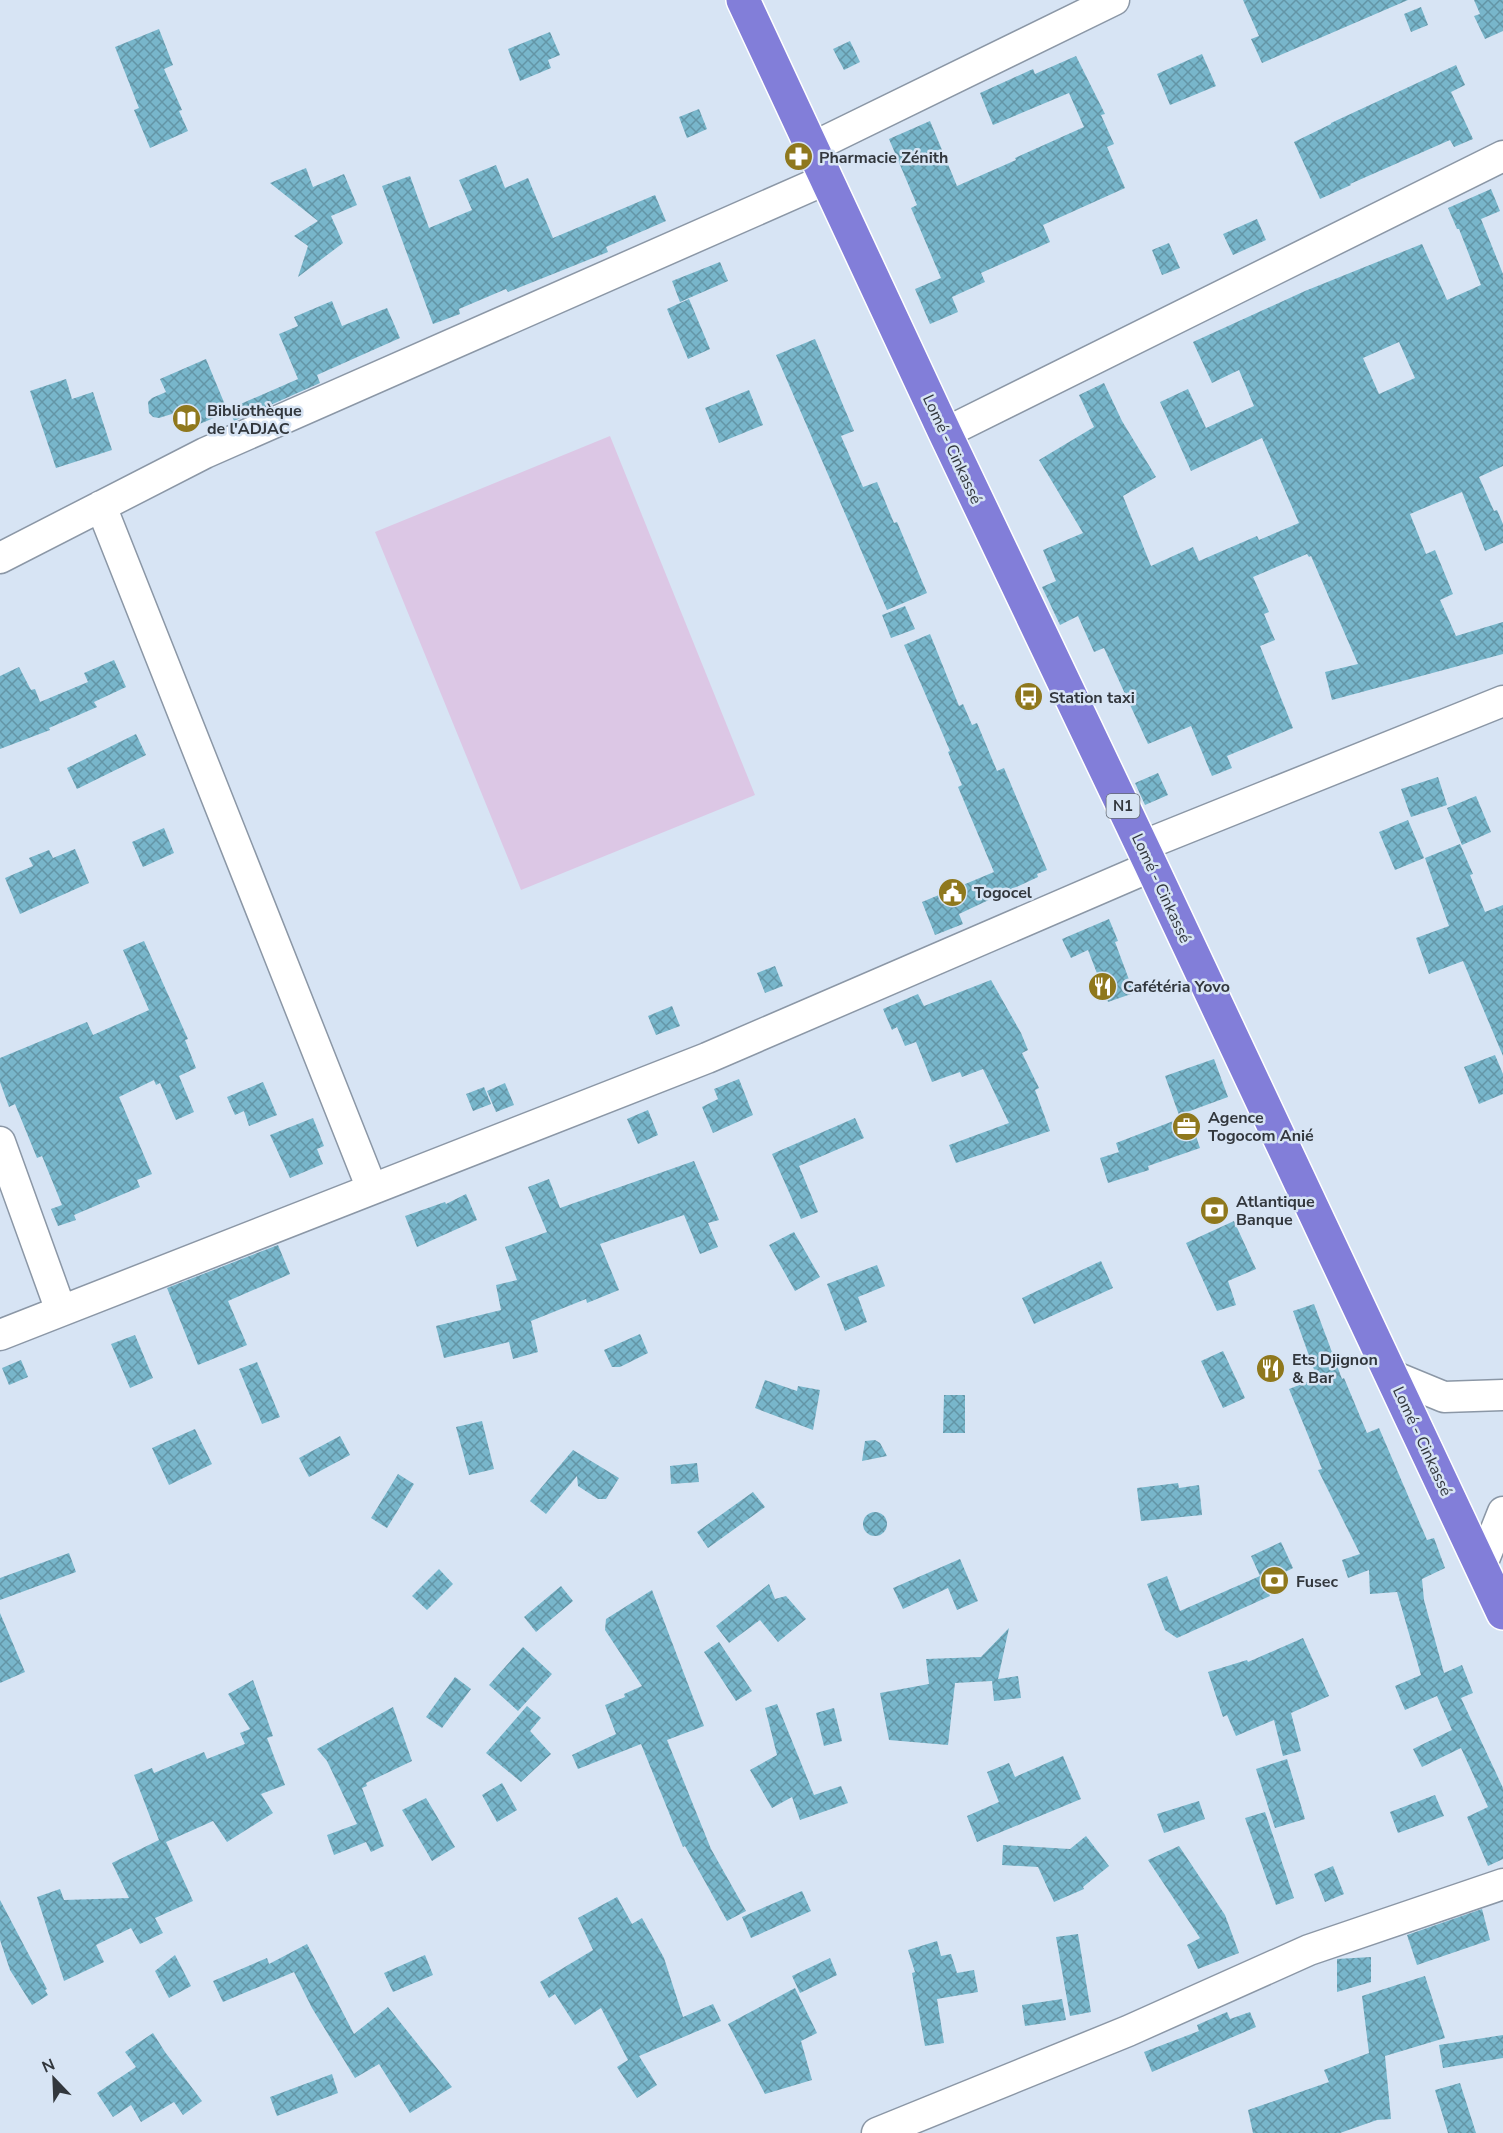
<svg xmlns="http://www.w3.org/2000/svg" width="1503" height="2133" font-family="'Nunito Sans',sans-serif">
<defs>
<pattern id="building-cross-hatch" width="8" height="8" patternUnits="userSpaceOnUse" patternTransform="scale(1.5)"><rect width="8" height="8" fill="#78b6cb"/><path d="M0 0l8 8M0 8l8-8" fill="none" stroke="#6395a6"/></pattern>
</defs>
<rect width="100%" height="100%" fill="#d7e4f4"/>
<path fill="#dcc7e5" d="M 610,436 L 755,795 L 521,890 L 375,532 Z"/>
<path fill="url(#building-cross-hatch)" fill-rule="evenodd" d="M 1243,0 L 1408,0 L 1262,63 L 1251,39 L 1259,36 Z
M 1474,0 L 1503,0 L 1503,31 L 1485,39 L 1474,16 L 1480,14 Z
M 1421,7 L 1428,25 L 1411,32 L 1404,14 Z
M 159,29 L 173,65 L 164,69 L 182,110 L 179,111 L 188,131 L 150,148 L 134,110 L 139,108 L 115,47 Z
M 550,32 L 560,55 L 548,60 L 551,68 L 520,81 L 508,49 Z
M 850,41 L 860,62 L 844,70 L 833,49 Z
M 1202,54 L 1216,86 L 1170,105 L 1157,74 Z
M 1076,56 L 1105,114 L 1101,115 L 1114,144 L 1107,147 L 1125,188 L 1043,225 L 1050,242 L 981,273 L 985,282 L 952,297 L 958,312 L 930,324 L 915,289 L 941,278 L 911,208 L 917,205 L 889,139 L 930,121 L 957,186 L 1016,160 L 1015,158 L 1084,127 L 1069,93 L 993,125 L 980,93 L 1033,69 L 1035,74 Z
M 1456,65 L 1465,85 L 1451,92 L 1473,139 L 1454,147 L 1450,140 L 1350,184 L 1351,185 L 1320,199 L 1294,142 L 1331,124 L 1331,123 Z
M 699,109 L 707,129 L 687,138 L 679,117 Z
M 496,165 L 505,188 L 528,178 L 553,238 L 655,195 L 666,221 L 606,247 L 608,252 L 508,292 L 506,289 L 459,309 L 460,314 L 433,324 L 382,186 L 410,176 L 429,228 L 472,210 L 459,180 Z
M 306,168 L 313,187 L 344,174 L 357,205 L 331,216 L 343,243 L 298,277 L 308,246 L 294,236 L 318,221 L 270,183 Z
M 1491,189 L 1500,211 L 1481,219 L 1503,274 L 1503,466 L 1479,477 L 1494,511 L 1497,510 L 1503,524 L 1503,543 L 1485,551 L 1462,492 L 1410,514 L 1426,554 L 1435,550 L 1453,594 L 1440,600 L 1456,636 L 1503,622 L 1503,654 L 1332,700 L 1325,672 L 1358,664 L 1311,556 L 1309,557 L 1307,554 L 1253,577 L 1269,612 L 1264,614 L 1275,640 L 1260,646 L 1293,728 L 1227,756 L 1232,768 L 1212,776 L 1191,726 L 1148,744 L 1104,648 L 1094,652 L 1078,616 L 1060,625 L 1042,587 L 1056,581 L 1043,550 L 1083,533 L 1039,460 L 1094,427 L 1079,395 L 1104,383 L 1122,421 L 1156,477 L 1123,496 L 1151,566 L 1193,547 L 1199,561 L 1257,536 L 1259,540 L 1299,523 L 1262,438 L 1191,471 L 1160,402 L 1188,389 L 1206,428 L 1254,406 L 1239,370 L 1212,383 L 1193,342 L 1305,291 L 1422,244 L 1447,300 L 1481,285 L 1459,229 L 1457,229 L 1448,208 ZM 1399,342 L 1415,378 L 1379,394 L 1363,358 Z
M 1257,219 L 1266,240 L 1233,255 L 1223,234 Z
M 1169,243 L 1180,268 L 1162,275 L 1152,250 Z
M 720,262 L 728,281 L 680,302 L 672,281 Z
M 689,299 L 710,349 L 688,359 L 667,309 Z
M 332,301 L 342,326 L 387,308 L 400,338 L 317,375 L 320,383 L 234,421 L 229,409 L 298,379 L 279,334 L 298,326 L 294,317 Z
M 815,339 L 854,431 L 841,436 L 863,487 L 877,482 L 894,523 L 897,522 L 927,593 L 887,610 L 776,355 Z
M 206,359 L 228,412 L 183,431 L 175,413 L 159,418 L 153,417 L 149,413 L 148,402 L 152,398 L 166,392 L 160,379 Z
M 66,379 L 72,399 L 93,392 L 112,450 L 56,468 L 30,391 Z
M 749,390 L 763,425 L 719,443 L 705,408 Z
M 905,606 L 915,629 L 891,638 L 882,615 Z
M 930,634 L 959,706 L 963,704 L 972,725 L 977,723 L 997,771 L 1004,768 L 1047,870 L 1037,874 L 1038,877 L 959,914 L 963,924 L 935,935 L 922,902 L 994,872 L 958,787 L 962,785 L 948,752 L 950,751 L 904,645 Z
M 114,660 L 126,687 L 94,702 L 97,707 L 49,728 L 50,730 L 0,749 L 0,676 L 19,667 L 31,690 L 35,689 L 40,702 L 88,682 L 84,673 Z
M 136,734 L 146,755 L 77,789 L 67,768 Z
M 1158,773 L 1168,795 L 1145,805 L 1135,783 Z
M 1438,777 L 1447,805 L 1411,817 L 1401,789 Z
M 1476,796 L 1491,832 L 1462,845 L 1447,808 Z
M 1408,820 L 1424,858 L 1395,870 L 1379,832 Z
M 164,828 L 174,853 L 143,867 L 132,842 Z
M 1460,844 L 1473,874 L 1470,875 L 1485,912 L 1503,905 L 1503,1056 L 1463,961 L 1429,974 L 1416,938 L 1449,926 L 1425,858 Z
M 75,849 L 89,883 L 20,914 L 5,878 L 33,866 L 29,858 L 49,850 L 53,858 Z
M 1109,919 L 1118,941 L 1115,942 L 1134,993 L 1108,1002 L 1088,950 L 1071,958 L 1062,939 Z
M 144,941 L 188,1039 L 185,1040 L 196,1068 L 179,1076 L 194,1112 L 176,1120 L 160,1083 L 156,1085 L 154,1080 L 119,1097 L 152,1174 L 137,1180 L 140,1187 L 74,1215 L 76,1220 L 58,1226 L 51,1209 L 62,1205 L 42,1156 L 37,1158 L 15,1104 L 9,1107 L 0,1082 L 0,1058 L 87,1022 L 93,1035 L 149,1010 L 123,950 Z
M 775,966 L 783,986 L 765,993 L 757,973 Z
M 991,980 L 1021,1033 L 1028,1050 L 1022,1053 L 1039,1088 L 1035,1090 L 1050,1131 L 956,1163 L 949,1145 L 1009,1123 L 983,1069 L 962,1077 L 960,1072 L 932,1082 L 916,1042 L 905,1046 L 897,1027 L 892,1030 L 883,1009 L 918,994 L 924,1006 Z
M 672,1006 L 680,1026 L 656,1035 L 648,1016 Z
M 1495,1055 L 1503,1074 L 1503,1094 L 1479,1104 L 1464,1067 Z
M 1214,1059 L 1228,1097 L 1179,1115 L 1165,1076 Z
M 739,1079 L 753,1115 L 713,1133 L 702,1107 L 718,1099 L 714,1089 Z
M 263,1082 L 277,1115 L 249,1126 L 244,1111 L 235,1115 L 227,1097 Z
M 505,1083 L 514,1105 L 496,1112 L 487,1091 Z
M 484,1087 L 491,1104 L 473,1111 L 466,1094 Z
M 648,1110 L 658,1135 L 638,1144 L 627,1119 Z
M 1189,1115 L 1200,1148 L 1148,1166 L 1149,1170 L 1108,1183 L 1100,1158 L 1119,1152 L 1116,1143 Z
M 313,1118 L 324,1146 L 317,1149 L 323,1164 L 290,1178 L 270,1135 Z
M 855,1118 L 864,1138 L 799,1166 L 818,1212 L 801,1219 L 772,1154 Z
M 694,1161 L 719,1220 L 708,1223 L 718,1247 L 700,1254 L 684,1215 L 600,1244 L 619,1290 L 587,1303 L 586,1299 L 531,1321 L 538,1352 L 513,1359 L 509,1342 L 444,1358 L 436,1326 L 501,1310 L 496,1285 L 517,1280 L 505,1247 L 547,1232 L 528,1187 L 549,1179 L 560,1208 Z
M 466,1194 L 477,1220 L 417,1247 L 405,1216 L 445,1202 L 446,1204 Z
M 1234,1221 L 1256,1269 L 1228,1281 L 1236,1305 L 1217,1311 L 1186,1243 Z
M 794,1232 L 820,1277 L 795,1291 L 769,1245 Z
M 278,1245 L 290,1274 L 228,1301 L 247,1345 L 198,1365 L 167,1288 Z
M 1101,1261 L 1113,1288 L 1034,1324 L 1022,1298 Z
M 877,1265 L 885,1286 L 858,1297 L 867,1322 L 845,1331 L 827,1284 Z
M 1314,1304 L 1342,1379 L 1344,1378 L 1367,1433 L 1379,1428 L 1427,1540 L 1434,1538 L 1445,1568 L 1422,1579 L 1424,1600 L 1444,1673 L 1462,1665 L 1473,1693 L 1461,1698 L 1503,1788 L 1503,1859 L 1488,1866 L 1467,1817 L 1488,1807 L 1461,1748 L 1422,1767 L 1413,1749 L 1452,1730 L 1437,1696 L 1405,1710 L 1395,1686 L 1421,1675 L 1397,1592 L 1370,1594 L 1369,1570 L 1348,1578 L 1342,1560 L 1360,1554 L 1318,1470 L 1322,1469 L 1289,1389 L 1317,1378 L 1293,1311 Z
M 640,1334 L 648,1353 L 620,1367 L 612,1367 L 604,1350 Z
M 135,1335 L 153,1378 L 130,1388 L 111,1344 Z
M 1223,1351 L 1245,1398 L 1223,1408 L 1201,1361 Z
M 21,1360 L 28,1377 L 9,1385 L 2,1368 Z
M 257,1362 L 280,1417 L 262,1424 L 239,1369 Z
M 765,1380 L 797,1391 L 798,1386 L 820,1390 L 813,1430 L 755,1408 Z
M 944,1395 L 965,1395 L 965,1433 L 943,1433 Z
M 482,1421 L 494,1469 L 469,1475 L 456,1427 Z
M 195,1429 L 212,1464 L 169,1485 L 152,1448 Z
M 340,1436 L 350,1455 L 309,1477 L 299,1458 Z
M 875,1440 L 880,1443 L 887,1456 L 862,1461 L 865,1441 Z
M 573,1450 L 619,1478 L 606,1499 L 598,1499 L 578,1486 L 577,1476 L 546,1514 L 530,1501 Z
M 697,1463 L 699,1482 L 671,1484 L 670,1466 Z
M 398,1474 L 414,1484 L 387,1528 L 371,1518 Z
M 1178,1483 L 1179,1488 L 1199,1485 L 1202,1515 L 1141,1521 L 1137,1488 Z
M 753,1492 L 765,1507 L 708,1548 L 697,1532 Z
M863 1524a12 12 0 1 1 24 0a12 12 0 1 1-24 0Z
M 1281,1542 L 1293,1568 L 1264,1583 L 1270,1596 L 1177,1638 L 1165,1630 L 1147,1584 L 1167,1576 L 1180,1611 L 1260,1576 L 1251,1556 Z
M 69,1553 L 76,1572 L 0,1600 L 0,1578 Z
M 960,1559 L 978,1601 L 957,1610 L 948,1588 L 903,1609 L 893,1588 Z
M 439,1569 L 453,1584 L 427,1610 L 412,1596 Z
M 769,1584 L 775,1599 L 786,1596 L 806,1619 L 778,1642 L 760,1620 L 729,1643 L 716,1626 Z
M 561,1586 L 573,1601 L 536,1632 L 524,1617 Z
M 652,1590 L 704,1726 L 667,1740 L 711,1849 L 746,1911 L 727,1921 L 685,1846 L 683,1847 L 641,1744 L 578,1769 L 572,1755 L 616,1734 L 605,1705 L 625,1697 L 624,1694 L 642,1686 L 605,1630 L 606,1619 Z
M 0,1613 L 25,1672 L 0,1683 Z
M 1009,1628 L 998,1679 L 1018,1676 L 1021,1698 L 994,1701 L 992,1681 L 955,1683 L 948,1745 L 889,1740 L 880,1693 L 929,1684 L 926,1659 L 981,1657 Z
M 1303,1638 L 1329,1696 L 1291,1713 L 1301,1751 L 1283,1756 L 1274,1720 L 1236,1736 L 1227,1715 L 1223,1717 L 1208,1672 L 1247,1660 L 1248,1662 Z
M 719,1642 L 752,1691 L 736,1701 L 704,1652 Z
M 523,1647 L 552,1674 L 518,1711 L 489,1685 Z
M 455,1677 L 471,1689 L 442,1728 L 426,1717 Z
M 253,1680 L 273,1736 L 267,1738 L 285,1785 L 261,1794 L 273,1813 L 227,1842 L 213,1821 L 166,1842 L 193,1901 L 155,1918 L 163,1933 L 140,1944 L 131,1928 L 96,1945 L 104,1962 L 64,1981 L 37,1897 L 60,1889 L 64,1900 L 129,1898 L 112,1863 L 159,1840 L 134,1775 L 152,1768 L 154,1773 L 204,1752 L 207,1759 L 245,1744 L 240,1733 L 250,1729 L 228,1694 Z
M 777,1704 L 814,1795 L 841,1786 L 848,1803 L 800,1820 L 792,1797 L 772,1808 L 750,1770 L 777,1755 L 765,1708 Z
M 527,1706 L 541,1718 L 530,1731 L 551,1754 L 521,1782 L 486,1753 Z
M 393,1707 L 412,1761 L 366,1783 L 367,1786 L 362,1788 L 384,1846 L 371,1852 L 366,1842 L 334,1855 L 327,1835 L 357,1824 L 327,1761 L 317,1749 Z
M 834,1708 L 842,1741 L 824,1746 L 816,1713 Z
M 1063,1756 L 1081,1799 L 977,1842 L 967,1816 L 999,1802 L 987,1772 L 1009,1763 L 1015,1777 Z
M 1287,1759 L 1305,1819 L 1275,1828 L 1256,1769 Z
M 502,1783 L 517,1810 L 497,1822 L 482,1795 Z
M 1435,1795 L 1444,1816 L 1398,1833 L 1390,1812 Z
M 426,1798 L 455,1847 L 432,1861 L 402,1810 Z
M 1199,1801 L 1205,1819 L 1164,1833 L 1157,1814 Z
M 1265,1812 L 1294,1898 L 1276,1905 L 1245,1818 Z
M 1086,1836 L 1109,1866 L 1083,1887 L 1084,1889 L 1054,1902 L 1038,1867 L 1002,1865 L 1003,1845 L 1070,1849 Z
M 1179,1846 L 1225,1915 L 1239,1953 L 1198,1969 L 1187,1945 L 1200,1938 L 1148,1860 Z
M 1333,1866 L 1344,1894 L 1325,1902 L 1314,1874 Z
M 802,1891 L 811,1911 L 751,1938 L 742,1917 Z
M 617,1897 L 632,1924 L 642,1918 L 664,1958 L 683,2017 L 713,2004 L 721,2021 L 639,2056 L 657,2085 L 637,2098 L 617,2067 L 628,2060 L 601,2008 L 575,2025 L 555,1994 L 549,1998 L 540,1982 L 593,1950 L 578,1918 Z
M 0,1900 L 47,1989 L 45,1990 L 48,1995 L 32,2005 L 10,1970 L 0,1940 Z
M 1482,1909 L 1490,1940 L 1417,1965 L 1407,1935 Z
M 1078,1934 L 1091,2012 L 1070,2016 L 1056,1937 Z
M 937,1941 L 941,1956 L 951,1954 L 957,1973 L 974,1970 L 978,1992 L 937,1999 L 944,2043 L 925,2046 L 912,1973 L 915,1972 L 908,1950 Z
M 307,1944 L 354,2034 L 388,2007 L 452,2087 L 410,2113 L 379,2064 L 355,2078 L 312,2008 L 294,1972 L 223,2002 L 213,1981 L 267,1958 L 269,1964 Z
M 175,1955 L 191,1986 L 169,1998 L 155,1971 Z
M 425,1955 L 433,1975 L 393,1992 L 384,1973 Z
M 1371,1957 L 1371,1982 L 1337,1992 L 1337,1959 Z
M 830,1958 L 837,1975 L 800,1993 L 792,1976 Z
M 1425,1976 L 1445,2038 L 1385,2056 L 1391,2119 L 1377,2120 L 1340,2133 L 1253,2133 L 1248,2110 L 1329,2082 L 1324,2070 L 1369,2053 L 1362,1996 Z
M 795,1988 L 817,2033 L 801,2041 L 812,2080 L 765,2094 L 728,2024 Z
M 1062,1999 L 1066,2020 L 1025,2026 L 1022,2005 Z
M 1227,2012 L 1230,2019 L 1250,2012 L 1256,2027 L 1152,2072 L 1144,2052 L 1199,2031 L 1197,2025 Z
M 153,2033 L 165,2052 L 202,2101 L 183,2115 L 174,2102 L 141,2122 L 131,2105 L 113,2117 L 97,2093 L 136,2067 L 125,2052 Z
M 1503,2035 L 1503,2058 L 1443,2068 L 1439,2045 Z
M 332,2074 L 338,2093 L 277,2116 L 270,2097 Z
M 1460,2083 L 1476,2133 L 1448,2133 L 1435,2090 Z"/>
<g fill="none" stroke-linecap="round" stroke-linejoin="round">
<defs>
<path id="minor" d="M 813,147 L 1114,0
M 945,433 L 1503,156
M 101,506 L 372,1189
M 0,558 L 205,453 L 827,179
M 1142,846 L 1503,701
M 0,1142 L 61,1311
M 0,1335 L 707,1058 L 1152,866
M 1393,1376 L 1444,1397 L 1503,1395
M 1481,1567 L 1503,1512
M 877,2133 L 1128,2031 L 1309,1950 L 1503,1884"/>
<path id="highway" d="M 743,0 L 945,433 L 1142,846 L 1503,1613"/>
</defs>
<use href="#minor" stroke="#8b97a6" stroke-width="33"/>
<use href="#highway" stroke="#fff" stroke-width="36"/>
<use href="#minor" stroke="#fff" stroke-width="30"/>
<use href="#highway" stroke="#827ed9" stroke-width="33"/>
</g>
<defs>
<symbol id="pharmacy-disc" viewBox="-11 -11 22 22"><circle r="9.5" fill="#8f781d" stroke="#d7e4f4"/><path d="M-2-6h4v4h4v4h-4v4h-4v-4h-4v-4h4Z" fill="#fff"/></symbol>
<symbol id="library-disc" viewBox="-11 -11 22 22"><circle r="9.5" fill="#8f781d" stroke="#d7e4f4"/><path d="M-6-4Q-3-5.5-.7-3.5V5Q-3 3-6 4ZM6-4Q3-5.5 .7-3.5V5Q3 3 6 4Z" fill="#fff"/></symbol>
<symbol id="bus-disc" viewBox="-11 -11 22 22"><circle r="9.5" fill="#8f781d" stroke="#d7e4f4"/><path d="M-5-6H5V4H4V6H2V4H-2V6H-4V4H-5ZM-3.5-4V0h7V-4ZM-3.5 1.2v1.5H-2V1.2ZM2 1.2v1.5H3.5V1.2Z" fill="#fff"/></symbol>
<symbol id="civic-disc" viewBox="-11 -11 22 22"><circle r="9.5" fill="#8f781d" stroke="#d7e4f4"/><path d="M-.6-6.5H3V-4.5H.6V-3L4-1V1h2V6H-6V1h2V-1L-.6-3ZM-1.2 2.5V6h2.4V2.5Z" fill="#fff"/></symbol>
<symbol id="restaurant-disc" viewBox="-11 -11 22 22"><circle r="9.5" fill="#8f781d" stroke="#d7e4f4"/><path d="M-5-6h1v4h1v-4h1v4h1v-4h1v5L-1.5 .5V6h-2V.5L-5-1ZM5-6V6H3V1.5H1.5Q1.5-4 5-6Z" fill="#fff"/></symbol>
<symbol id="office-disc" viewBox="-11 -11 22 22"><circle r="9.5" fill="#8f781d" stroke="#d7e4f4"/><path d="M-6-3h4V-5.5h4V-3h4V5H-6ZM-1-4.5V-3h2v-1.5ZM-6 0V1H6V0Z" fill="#fff"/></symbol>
<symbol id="bank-disc" viewBox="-11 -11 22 22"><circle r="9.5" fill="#8f781d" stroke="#d7e4f4"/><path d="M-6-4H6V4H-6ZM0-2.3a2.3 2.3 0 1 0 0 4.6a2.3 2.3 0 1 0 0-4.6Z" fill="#fff"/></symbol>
</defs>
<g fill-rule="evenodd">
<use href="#pharmacy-disc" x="782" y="140" width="33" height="33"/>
<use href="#library-disc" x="170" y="402" width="33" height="33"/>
<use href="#bus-disc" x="1012" y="680" width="33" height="33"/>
<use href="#civic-disc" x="936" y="876" width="33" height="33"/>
<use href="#restaurant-disc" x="1086" y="970" width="33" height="33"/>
<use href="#office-disc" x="1170" y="1110" width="33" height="33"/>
<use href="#bank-disc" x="1198" y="1194" width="33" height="33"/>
<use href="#restaurant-disc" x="1254" y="1352" width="33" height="33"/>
<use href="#bank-disc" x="1258" y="1564" width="33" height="33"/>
</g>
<g text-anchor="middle" stroke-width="5" stroke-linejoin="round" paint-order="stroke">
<rect fill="#d7e4f4" stroke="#646b74" stroke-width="1.5" x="1106.5" y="794" width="33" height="24" rx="4.5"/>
<g font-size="15" font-weight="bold" fill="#32373d">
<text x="1123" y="811">N1</text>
</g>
<g font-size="16" font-weight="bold" fill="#32373d" stroke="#d7e4f4" text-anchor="start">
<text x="819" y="163">Pharmacie Zénith</text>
<text x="207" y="416">Bibliothèque<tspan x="207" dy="18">de l'ADJAC</tspan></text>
<text x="1049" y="703">Station taxi</text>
<text x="974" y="898">Togocel</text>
<text x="1123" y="992">Cafétéria Yovo</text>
<text x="1208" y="1123">Agence<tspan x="1208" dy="18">Togocom Anié</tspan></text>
<text x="1236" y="1207">Atlantique<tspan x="1236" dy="18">Banque</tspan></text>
<text x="1292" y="1365">Ets Djignon<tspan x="1292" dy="18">&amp; Bar</tspan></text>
<text x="1296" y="1587">Fusec</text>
</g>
<g font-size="16" fill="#32373d" stroke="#d7e4f4">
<text transform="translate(953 449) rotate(65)" y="6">Lomé - Cinkassé</text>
<text transform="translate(1162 888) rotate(65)" y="6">Lomé - Cinkassé</text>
<text transform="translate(1423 1441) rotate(65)" y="6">Lomé - Cinkassé</text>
</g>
</g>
<g transform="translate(54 2079) rotate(337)" stroke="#d7e4f4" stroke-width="4.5" paint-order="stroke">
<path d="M0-4.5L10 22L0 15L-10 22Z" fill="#32373d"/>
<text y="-9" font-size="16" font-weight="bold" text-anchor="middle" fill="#32373d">N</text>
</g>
</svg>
